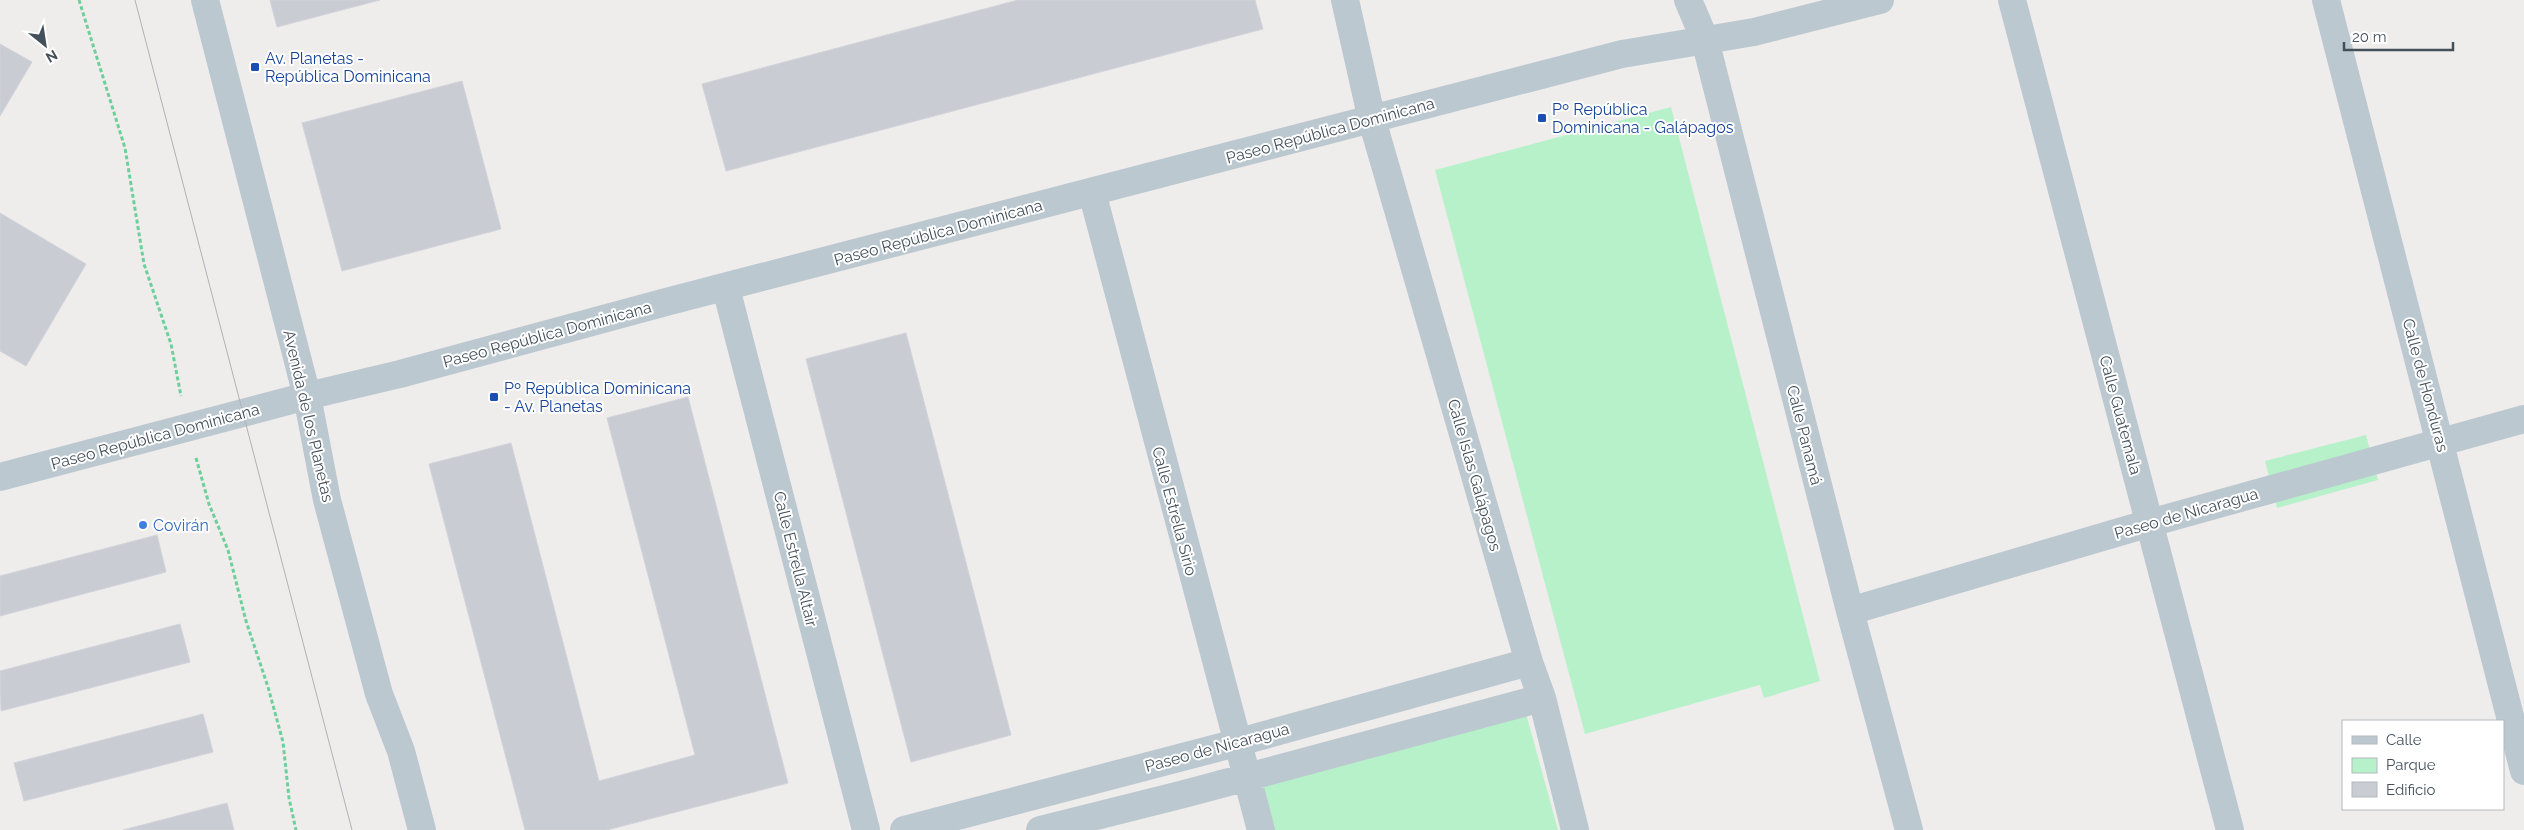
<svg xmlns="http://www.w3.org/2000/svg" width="2524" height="830" font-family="Raleway,sans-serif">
<rect width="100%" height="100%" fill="#efecec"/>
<path fill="#b7f1ca" d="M 1671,107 L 1820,681 L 1764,698 L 1760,685 L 1585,734 L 1435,170 Z
M 2366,435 L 2378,480 L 2277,508 L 2265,461 Z
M 1522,699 L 1558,830 L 1263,830 L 1248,770 Z"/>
<path fill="#c9ccd2" stroke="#d0d3d9" d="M 270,0 L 380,0 L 277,27 Z
M 1018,0 L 1255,0 L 1263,29 L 726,171 L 702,84 Z
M 0,44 L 32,62 L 0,116 Z
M 462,81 L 501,229 L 342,271 L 302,123 Z
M 0,213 L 86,264 L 26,366 L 0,351 Z
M 906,333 L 1011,735 L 911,762 L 806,359 Z
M 688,397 L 788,783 L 607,830 L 525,830 L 429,464 L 511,443 L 599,781 L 695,755 L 607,418 Z
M 157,535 L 166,572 L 0,616 L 0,576 Z
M 180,624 L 190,662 L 1,711 L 0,671 Z
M 203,714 L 213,752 L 24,801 L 14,763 Z
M 227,803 L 234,830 L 123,830 Z"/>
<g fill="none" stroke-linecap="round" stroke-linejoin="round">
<path stroke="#6dd09a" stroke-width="3" stroke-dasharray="4 2.5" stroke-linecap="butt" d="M 79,0 L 125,148 L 144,264 L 171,344 L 181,396
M 196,458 L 209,504 L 228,550 L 246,621 L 268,687 L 283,742 L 289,798 L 296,830"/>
<path stroke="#bcc8d0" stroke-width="28" d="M 205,0 L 307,396 L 327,500 L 379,694 L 401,751 L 422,830
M 1345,0 L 1372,120 L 1529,662 L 1542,698 L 1575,830
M 1688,0 L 1705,40 L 1850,611 L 1909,830
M 2012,0 L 2230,830
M 2326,0 L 2524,771
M 1092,192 L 1261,830
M 726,288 L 866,830
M 0,477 L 307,396 L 400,374 L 666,302 L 1622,54 L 1754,32 L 1880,0
M 1850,611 L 2150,523 L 2524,419
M 904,830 L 1236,743 L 1529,662
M 1040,830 L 1184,794 L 1542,698"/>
<path stroke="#aeb2b7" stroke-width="1" d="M 135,0 L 352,830"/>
</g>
<g fill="#1a4fb4" stroke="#fff" stroke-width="2">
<rect x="250" y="62" width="10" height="10" rx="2.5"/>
<rect x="1537" y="113" width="10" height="10" rx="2.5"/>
<rect x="489" y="392" width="10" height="10" rx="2.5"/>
</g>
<circle fill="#3f7fe0" stroke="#fff" stroke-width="2" cx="143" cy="525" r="5"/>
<g text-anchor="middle" stroke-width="4" stroke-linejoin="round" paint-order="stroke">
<g font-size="16" fill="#164399" stroke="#fff" text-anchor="start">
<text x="265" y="64">Av. Planetas -<tspan x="265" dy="18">República Dominicana</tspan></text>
<text x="1552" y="115">Pº República<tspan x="1552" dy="18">Dominicana - Galápagos</tspan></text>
<text x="504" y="394">Pº República Dominicana<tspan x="504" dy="18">- Av. Planetas</tspan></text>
</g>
<g font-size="16" fill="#44515b" stroke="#fff">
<text transform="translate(1330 130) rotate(-15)" y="6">Paseo República Dominicana</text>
<text transform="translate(938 232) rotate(-15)" y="6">Paseo República Dominicana</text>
<text transform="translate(547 334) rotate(-15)" y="6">Paseo República Dominicana</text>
<text transform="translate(2426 385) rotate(75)" y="6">Calle de Honduras</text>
<text transform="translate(2121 415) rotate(75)" y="6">Calle Guatemala</text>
<text transform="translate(309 416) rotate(77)" y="6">Avenida de los Planetas</text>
<text transform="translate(1805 435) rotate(76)" y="6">Calle Panamá</text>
<text transform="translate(155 436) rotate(-15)" y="6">Paseo República Dominicana</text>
<text transform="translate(1475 475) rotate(74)" y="6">Calle Islas Galápagos</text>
<text transform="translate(1175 511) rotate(75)" y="6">Calle Estrella Sirio</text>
<text transform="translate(2186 513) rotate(-16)" y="6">Paseo de Nicaragua</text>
<text transform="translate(796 559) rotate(76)" y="6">Calle Estrella Altair</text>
<text transform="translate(1217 747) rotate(-15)" y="6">Paseo de Nicaragua</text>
</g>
<g font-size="16" fill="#366cbe" stroke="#fff" text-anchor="start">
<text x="153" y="531">Covirán</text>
</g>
</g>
<rect x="2342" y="720" width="162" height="90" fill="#ffffff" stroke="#b4b9bd"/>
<rect x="2352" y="736" width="25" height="8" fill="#bcc8d0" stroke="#b4b9bd"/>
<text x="2386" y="745" font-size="15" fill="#44515b">Calle</text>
<rect x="2352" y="758" width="25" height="15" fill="#b7f1ca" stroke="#b4b9bd"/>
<text x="2386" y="770" font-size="15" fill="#44515b">Parque</text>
<rect x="2352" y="782" width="25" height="15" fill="#c9ccd2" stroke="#b4b9bd"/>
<text x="2386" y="795" font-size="15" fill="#44515b">Edificio</text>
<g transform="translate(45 45) rotate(150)" stroke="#ffffff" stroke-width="4" paint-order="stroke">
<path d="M0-4L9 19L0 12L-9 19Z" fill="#44515b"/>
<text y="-8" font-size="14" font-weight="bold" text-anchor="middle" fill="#44515b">N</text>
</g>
<path d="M2344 42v8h109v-8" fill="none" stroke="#44515b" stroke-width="2.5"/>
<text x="2352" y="42" font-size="15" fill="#44515b" stroke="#ffffff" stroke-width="4" paint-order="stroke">20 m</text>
</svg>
